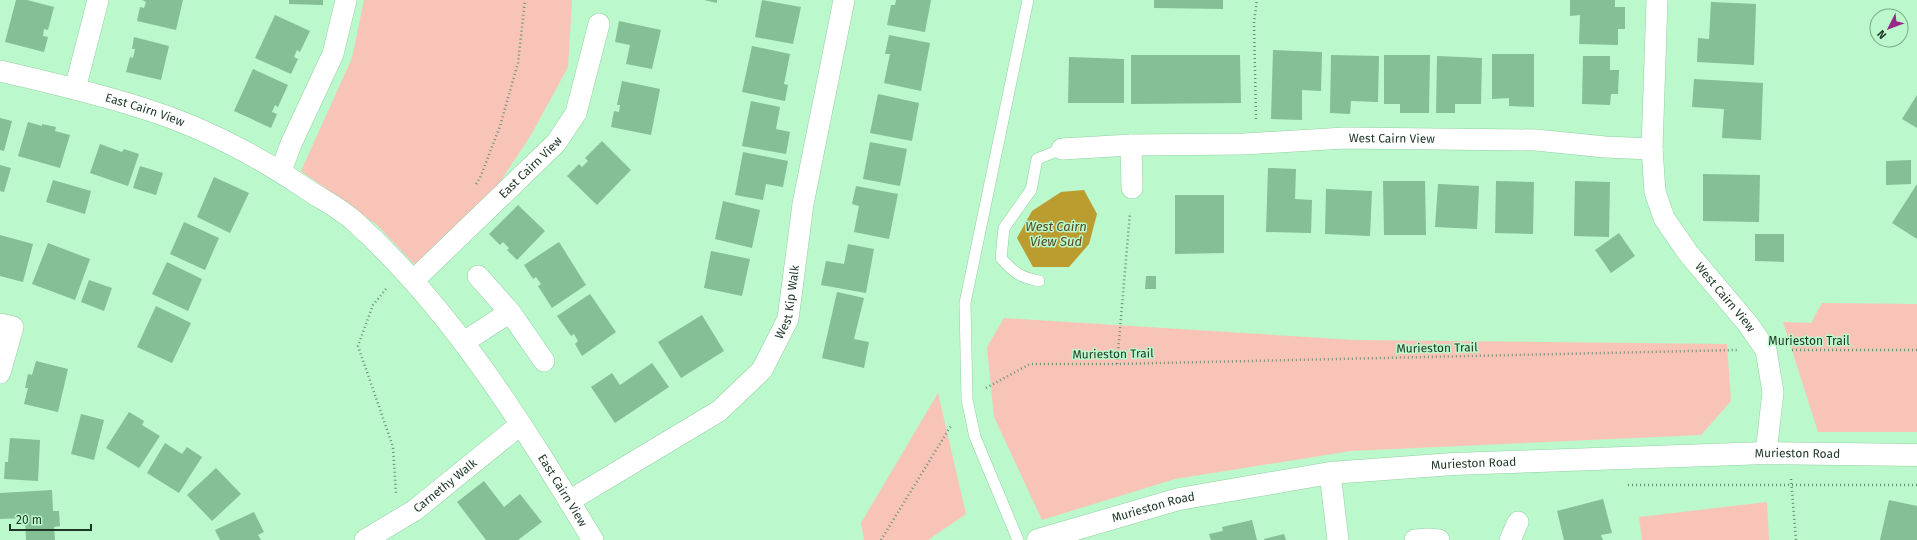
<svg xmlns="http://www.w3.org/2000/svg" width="1917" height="540" font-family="'Fira Sans',sans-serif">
<rect width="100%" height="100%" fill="#bbf8cc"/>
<path fill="#f9c4b8" d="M 364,0 L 572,0 L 568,67 L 531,135 L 500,182 L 416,266 L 377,225 L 301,171 L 352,58 Z
M 1822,303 L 1917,304 L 1917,432 L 1818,432 L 1783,322 L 1811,323 Z
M 1004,318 L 1355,340 L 1727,344 L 1731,401 L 1701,435 L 1351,451 L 1175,479 L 1042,520 L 994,417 L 987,347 Z
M 938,393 L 966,514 L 928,540 L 864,540 L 861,523 Z
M 1767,502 L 1769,540 L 1642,540 L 1639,517 Z"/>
<path fill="#ba9c2f" d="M 1084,190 L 1097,214 L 1089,244 L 1069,267 L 1033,267 L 1017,238 L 1032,211 L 1061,192 Z"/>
<path fill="#84bf95" d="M 16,0 L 27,0 L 54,7 L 48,30 L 44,29 L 43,36 L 48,37 L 44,52 L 5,42 Z
M 142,0 L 183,0 L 176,30 L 137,21 L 140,7 L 144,8 L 146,2 Z
M 289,0 L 323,0 L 323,5 L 289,4 Z
M 704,0 L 717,0 L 717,3 Z
M 762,0 L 801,7 L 793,44 L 755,37 Z
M 896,0 L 931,0 L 925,32 L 887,25 L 891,5 L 895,5 Z
M 1154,0 L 1223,0 L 1223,9 L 1154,8 Z
M 1570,0 L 1615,0 L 1615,7 L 1625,7 L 1625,29 L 1618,29 L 1618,45 L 1579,44 L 1580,15 L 1570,16 Z
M 1711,2 L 1756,4 L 1754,65 L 1697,62 L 1698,38 L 1709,39 Z
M 275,15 L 310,31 L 300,52 L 297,50 L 294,57 L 298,59 L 291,74 L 255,58 Z
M 619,21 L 661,30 L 652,69 L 626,64 L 630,45 L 615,42 Z
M 889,35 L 930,43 L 921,91 L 884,83 L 890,54 L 885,54 Z
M 134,37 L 169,46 L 161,80 L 126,72 L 130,57 L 133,58 L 135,49 L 132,49 Z
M 752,46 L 790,54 L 784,84 L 788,85 L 785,101 L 742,92 Z
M 1273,50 L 1322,52 L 1321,91 L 1302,90 L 1302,120 L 1271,119 Z
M 1492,54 L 1534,54 L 1534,107 L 1509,106 L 1509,98 L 1492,99 Z
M 1131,55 L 1240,55 L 1241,103 L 1131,104 Z
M 1331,55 L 1379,56 L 1378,102 L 1351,101 L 1350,114 L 1330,113 Z
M 1384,55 L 1430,55 L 1429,113 L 1400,113 L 1400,104 L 1384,104 Z
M 1437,56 L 1482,58 L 1481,104 L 1455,104 L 1455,113 L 1436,113 Z
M 1583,56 L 1610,56 L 1610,70 L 1619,70 L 1618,94 L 1611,94 L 1610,105 L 1582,104 Z
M 1069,57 L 1124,59 L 1124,103 L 1068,103 Z
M 253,69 L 288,85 L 278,107 L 275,105 L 272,112 L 277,114 L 271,128 L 234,111 Z
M 1694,79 L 1763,83 L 1761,140 L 1722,138 L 1724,109 L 1692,107 Z
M 622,81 L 660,89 L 651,135 L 611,127 L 614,111 L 619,112 L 620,105 L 617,105 Z
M 878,94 L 919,103 L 912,141 L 870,133 Z
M 1917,95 L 1917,128 L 1902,119 Z
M 751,101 L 780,107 L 776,129 L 790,132 L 786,154 L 742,146 Z
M 0,118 L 12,121 L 4,151 L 0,150 Z
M 28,122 L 42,126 L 42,124 L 56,127 L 55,131 L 70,135 L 60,168 L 18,156 Z
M 602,141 L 631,170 L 597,205 L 567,176 L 579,164 L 582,167 L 588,161 L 585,158 Z
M 870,142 L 907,149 L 900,186 L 863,179 Z
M 100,144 L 122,152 L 124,149 L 139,154 L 128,186 L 90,173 Z
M 743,152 L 788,161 L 783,187 L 766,184 L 763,200 L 735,195 Z
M 1911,160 L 1911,184 L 1886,185 L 1886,161 Z
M 0,165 L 11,168 L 4,192 L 0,191 Z
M 140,166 L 163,173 L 156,195 L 133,188 Z
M 1268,168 L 1296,169 L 1295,199 L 1312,200 L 1311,233 L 1266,232 Z
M 1703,174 L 1760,175 L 1759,222 L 1703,221 Z
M 214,177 L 249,193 L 230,233 L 197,217 Z
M 53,180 L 91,191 L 85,214 L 46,202 Z
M 1383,181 L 1425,181 L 1426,235 L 1384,235 Z
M 1496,181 L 1534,182 L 1533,234 L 1495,233 Z
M 1575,181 L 1610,182 L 1609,237 L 1574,236 Z
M 1438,184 L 1479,186 L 1477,229 L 1435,227 Z
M 1917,184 L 1917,239 L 1892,223 Z
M 856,186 L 898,194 L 889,239 L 854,232 L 859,206 L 852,204 Z
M 1326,189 L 1372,191 L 1370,236 L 1325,234 Z
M 1175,195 L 1224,195 L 1224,253 L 1175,254 Z
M 723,201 L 760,210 L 752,248 L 715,239 Z
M 518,205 L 545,231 L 517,260 L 507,250 L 509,248 L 503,242 L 500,245 L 489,234 Z
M 184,222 L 219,238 L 205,270 L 170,254 Z
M 1619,233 L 1635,256 L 1611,273 L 1595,250 Z
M 1755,234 L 1784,234 L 1784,262 L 1755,261 Z
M 0,235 L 33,244 L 23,282 L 0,276 Z
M 559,242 L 586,285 L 552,308 L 538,286 L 541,284 L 536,277 L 533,279 L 524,265 Z
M 48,243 L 90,259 L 75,300 L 32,284 Z
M 848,244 L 874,249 L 866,293 L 821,285 L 826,261 L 844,264 Z
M 711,251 L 750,259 L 742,296 L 704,288 Z
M 167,262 L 202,279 L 188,311 L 152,294 Z
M 1146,276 L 1156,276 L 1156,289 L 1145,289 Z
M 89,280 L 112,288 L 104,311 L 81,302 Z
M 837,292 L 864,298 L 854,339 L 869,342 L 864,368 L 822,358 Z
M 590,294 L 616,332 L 582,356 L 575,344 L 578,341 L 574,334 L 571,336 L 557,316 Z
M 156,306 L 191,323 L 172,363 L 137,347 Z
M 702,315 L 724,351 L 681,378 L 658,342 Z
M 36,361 L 68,369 L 58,412 L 24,404 L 28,388 L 25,388 L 28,374 L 32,375 Z
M 652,363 L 669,387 L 615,423 L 591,387 L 612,373 L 620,385 Z
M 129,412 L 144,421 L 142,425 L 160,436 L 139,468 L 106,448 Z
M 81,414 L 104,420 L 94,460 L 71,454 Z
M 10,438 L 40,440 L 38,481 L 4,479 L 5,462 L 8,462 Z
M 165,443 L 182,454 L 187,447 L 202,457 L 179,493 L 147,473 Z
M 216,468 L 241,494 L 212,521 L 187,495 Z
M 484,481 L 504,507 L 520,494 L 542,522 L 518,540 L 486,540 L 457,502 Z
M 52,490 L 53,511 L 59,511 L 60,526 L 54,527 L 55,540 L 26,540 L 25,518 L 0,519 L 0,493 Z
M 1603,499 L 1612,533 L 1601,535 L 1603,540 L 1564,540 L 1557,511 Z
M 1889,500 L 1917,506 L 1917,540 L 1880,540 Z
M 254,512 L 264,532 L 258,535 L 261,540 L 220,540 L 215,530 Z
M 1252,520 L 1257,540 L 1211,540 L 1209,534 L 1223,531 L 1222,527 Z
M 1284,534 L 1286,540 L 1264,540 L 1264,539 Z"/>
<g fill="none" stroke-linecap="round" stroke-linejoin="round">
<defs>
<path id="lane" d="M 1039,281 C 1020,277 1014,273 1001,258 L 1004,228 L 1031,190 L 1037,159 L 1062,149
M 1018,540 L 975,437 L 967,400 L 965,303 L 1028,0"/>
<g id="street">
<path id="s1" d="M 1657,0 L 1652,149 L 1655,192 L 1664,218 L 1688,253 L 1748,324 L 1766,350 L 1773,392 L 1766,453"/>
<path id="s2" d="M 0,71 C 48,82 95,93 142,108 C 201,126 258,156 308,190 C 323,200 341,209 354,221 C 454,311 524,427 593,540"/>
<path d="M 75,89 L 98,0"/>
<path d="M 1062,149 L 1131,145"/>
<path d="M 281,171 L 291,144 L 333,54 L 346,0"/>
<path id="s3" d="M 1132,188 L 1131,145 L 1244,144 L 1345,138 L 1536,140 L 1605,147 L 1652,149"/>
<path id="s4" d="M 414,280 L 556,143 L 576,113 L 599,24"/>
<path d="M 510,312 L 544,361"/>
<path d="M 0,324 L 13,327 L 0,373"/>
<path d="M 464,342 L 510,312 L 478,276"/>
<path d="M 1330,473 L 1338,540"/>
<path id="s5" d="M 569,501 L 719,411 L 762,370 L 788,319 L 803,204 L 844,0"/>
<path id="s6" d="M 365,540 L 415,510 L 520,425"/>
<path d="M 1415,540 L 1429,539 L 1439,540"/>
<path d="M 1510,540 L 1518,522"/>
</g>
<g id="secondary">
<path id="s7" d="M 1038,540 L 1179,499 L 1330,473 L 1453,464 L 1766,453 L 1917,455"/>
</g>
</defs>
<use href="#lane" stroke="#93cfa4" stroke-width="12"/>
<use href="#street" stroke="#93cfa4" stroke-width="22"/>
<use href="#secondary" stroke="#93cfa4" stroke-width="23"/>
<path stroke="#689174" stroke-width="2.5" stroke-dasharray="1 3" stroke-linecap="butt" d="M 1256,119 L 1254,22 L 1257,0
M 476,184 L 480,178 L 500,126 L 518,63 L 525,0
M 386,289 L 373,305 L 358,346 L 393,447 L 396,494
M 1792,350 L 1917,350
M 1117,364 L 1130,213
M 986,388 L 1030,364 L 1117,364 L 1737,350
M 1791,479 L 1796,540
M 1628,485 L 1917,485
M 881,540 L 952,424"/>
<use href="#lane" stroke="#fff" stroke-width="11"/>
<use href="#street" stroke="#fff" stroke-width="21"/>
<use href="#secondary" stroke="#fff" stroke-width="22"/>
</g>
<g text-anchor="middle" stroke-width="3" stroke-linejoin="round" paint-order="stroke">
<g font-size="12" fill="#1e3626" stroke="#bbf8cc">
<text dy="4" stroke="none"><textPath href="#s2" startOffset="150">East Cairn View</textPath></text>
<text dy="4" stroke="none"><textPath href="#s3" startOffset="304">West Cairn View</textPath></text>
<text dy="4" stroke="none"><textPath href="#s4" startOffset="162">East Cairn View</textPath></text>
<text dy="4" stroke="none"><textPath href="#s1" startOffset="320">West Cairn View</textPath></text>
<text dy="4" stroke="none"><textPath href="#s5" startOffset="308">West Kip Walk</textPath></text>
<text x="1809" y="345">Murieston Trail</text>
<text transform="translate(1437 348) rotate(-1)" y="4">Murieston Trail</text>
<text transform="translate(1113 354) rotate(-1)" y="4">Murieston Trail</text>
<text dy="4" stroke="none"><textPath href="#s7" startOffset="768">Murieston Road</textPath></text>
<text dy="4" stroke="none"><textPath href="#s7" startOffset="444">Murieston Road</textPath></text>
<text dy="4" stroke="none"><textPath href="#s6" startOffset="97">Carnethy Walk</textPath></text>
<text dy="4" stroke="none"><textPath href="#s2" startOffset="730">East Cairn View</textPath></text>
<text dy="4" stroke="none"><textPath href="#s7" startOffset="120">Murieston Road</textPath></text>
</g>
<g font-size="13" font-style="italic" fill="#55481e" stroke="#bbf8cc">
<text x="1056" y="231">West Cairn<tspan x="1056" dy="15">View Sud</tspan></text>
</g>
</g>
<g transform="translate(1889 28) rotate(228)"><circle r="19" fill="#bbf8cc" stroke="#7caa8a"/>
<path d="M0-3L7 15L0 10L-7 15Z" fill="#96298a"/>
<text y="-6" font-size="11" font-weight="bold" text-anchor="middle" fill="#1e3626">N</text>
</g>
<path d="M10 524v6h81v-6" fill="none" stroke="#1e3626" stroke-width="2"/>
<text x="16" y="524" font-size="12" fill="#1e3626" stroke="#bbf8cc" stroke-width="3" paint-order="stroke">20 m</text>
</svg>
